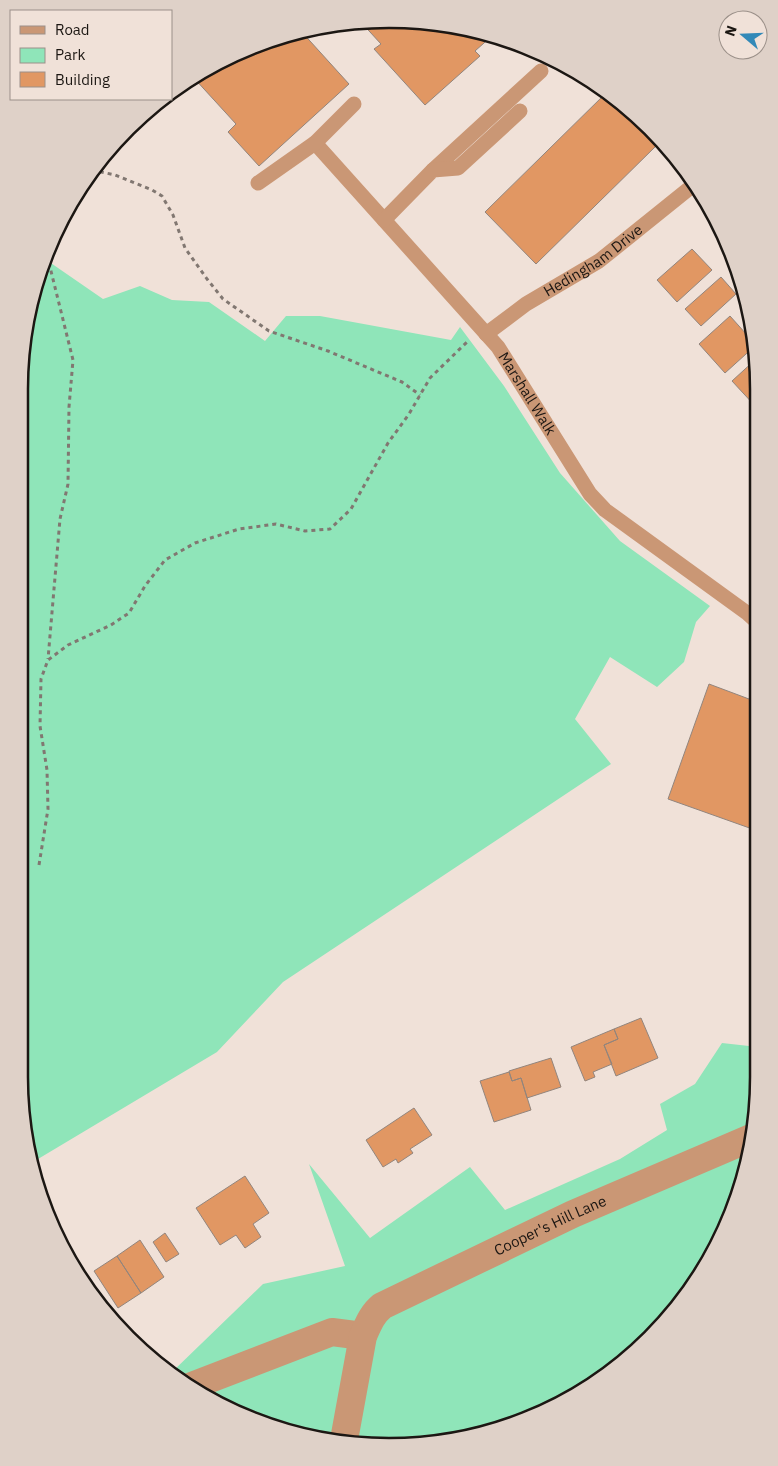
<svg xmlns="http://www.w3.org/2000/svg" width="778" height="1466" font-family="'IBM Plex Sans',sans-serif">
<rect width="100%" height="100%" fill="#f0e1d8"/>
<path fill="#8fe5b9" d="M 45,259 L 103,299 L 140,286 L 172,300 L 209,302 L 265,341 L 286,316 L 320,316 L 451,340 L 460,327 L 504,386 L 560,473 L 620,541 L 710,606 L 696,622 L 684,662 L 657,687 L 610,657 L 575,719 L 611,764 L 283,982 L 217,1052 L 33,1162 L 19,1077 L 20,365 L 31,293 Z
M 722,1043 L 758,1047 L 758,1101 L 747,1173 L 710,1262 L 633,1355 L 531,1419 L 414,1446 L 293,1435 L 184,1385 L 171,1373 L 263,1284 L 345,1266 L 309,1164 L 370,1238 L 470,1167 L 505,1210 L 620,1159 L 667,1130 L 660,1104 L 695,1084 Z"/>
<path fill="#e19763" stroke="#92857d" d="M 359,20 L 437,22 L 493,35 L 475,51 L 480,56 L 425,105 L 374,49 L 381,44 Z
M 300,30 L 349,84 L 259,166 L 228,132 L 236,124 L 193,77 L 225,57 L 247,49 L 249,50 L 252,47 Z
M 605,94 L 656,146 L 536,264 L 485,212 Z
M 692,249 L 712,270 L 677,302 L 657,280 Z
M 721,277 L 736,294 L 701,326 L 685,309 Z
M 730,316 L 756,345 L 725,373 L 699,344 Z
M 756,359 L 756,407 L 732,381 Z
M 709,684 L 757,702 L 758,831 L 668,799 Z
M 758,924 L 758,937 L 751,930 Z
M 641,1018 L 658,1058 L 616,1076 L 604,1045 L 618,1039 L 614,1029 Z
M 614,1029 L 618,1039 L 604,1045 L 612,1064 L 593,1072 L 595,1077 L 585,1081 L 571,1047 Z
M 551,1058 L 561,1087 L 527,1098 L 521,1078 L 512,1081 L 509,1071 Z
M 509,1072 L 512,1081 L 521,1078 L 531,1110 L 494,1122 L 480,1081 Z
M 414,1108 L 432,1135 L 410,1149 L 413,1153 L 398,1163 L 396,1159 L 383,1167 L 366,1140 Z
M 245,1176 L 269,1213 L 253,1224 L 261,1237 L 245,1248 L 236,1235 L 220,1245 L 196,1208 Z
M 165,1233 L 179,1254 L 166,1262 L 153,1242 Z
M 140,1240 L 164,1277 L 141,1293 L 117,1256 Z
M 117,1256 L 141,1293 L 118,1308 L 94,1271 Z"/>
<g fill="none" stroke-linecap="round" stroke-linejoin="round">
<path stroke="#817771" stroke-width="3" stroke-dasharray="4 4" stroke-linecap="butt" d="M 92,170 L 115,175 L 152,190 L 162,196 L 173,215 L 185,248 L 207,279 L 223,299 L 269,331 L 328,351 L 402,382 L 420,395
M 47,255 L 73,360 L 69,407 L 68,484 L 60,519 L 48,659
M 39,865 L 48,809 L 47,770 L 40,726 L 41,679 L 48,660 L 68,645 L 111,625 L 129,613 L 145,586 L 165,560 L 195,543 L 239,529 L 276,524 L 305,531 L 330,529 L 351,509 L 388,443 L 409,414 L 430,378 L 468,341"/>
<g stroke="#ca9775" stroke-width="15">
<path id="s1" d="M 315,143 L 498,347 L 590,494 L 605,510 L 747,613 L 757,622"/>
<path d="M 433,170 L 541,71"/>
<path d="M 258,183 L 315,143 L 354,104"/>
<path d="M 384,220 L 433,170 L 458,168 L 520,111"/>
<path id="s2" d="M 486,334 L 526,304 L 599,261 L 696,183"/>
</g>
<g stroke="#ca9775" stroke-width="28">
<path d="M 189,1387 L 332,1332 L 363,1336"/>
<path id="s3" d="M 344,1440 L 363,1336 C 368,1325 372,1314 382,1306 L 573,1214 L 753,1137"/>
</g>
</g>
<g text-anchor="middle" stroke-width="4" stroke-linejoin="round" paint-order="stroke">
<g font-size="15" fill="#1c1713" stroke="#f0e1d8">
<text dy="5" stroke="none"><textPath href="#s2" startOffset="130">Hedingham Drive</textPath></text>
<text dy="5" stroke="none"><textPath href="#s1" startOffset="329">Marshall Walk</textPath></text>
<text dy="5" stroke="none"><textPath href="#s3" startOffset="328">Cooper's Hill Lane</textPath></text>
</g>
</g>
<path d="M0 0H778V1466H0ZM389 28H389A361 361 0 0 1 750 389V1077A361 361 0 0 1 389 1438H389A361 361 0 0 1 28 1077V389A361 361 0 0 1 389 28Z" fill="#dfd1c8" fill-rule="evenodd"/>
<path fill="none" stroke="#1c1713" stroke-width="2.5" d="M389 28H389A361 361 0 0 1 750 389V1077A361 361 0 0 1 389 1438H389A361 361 0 0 1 28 1077V389A361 361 0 0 1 389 28Z"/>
<rect x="10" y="10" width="162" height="90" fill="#f0e1d8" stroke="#9b9089"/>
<rect x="20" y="26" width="25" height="8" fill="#ca9775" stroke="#9b9089"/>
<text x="55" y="35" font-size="15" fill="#1c1713">Road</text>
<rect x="20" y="48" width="25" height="15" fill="#8fe5b9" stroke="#9b9089"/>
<text x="55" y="60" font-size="15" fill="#1c1713">Park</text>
<rect x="20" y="72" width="25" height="15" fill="#e19763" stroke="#9b9089"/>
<text x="55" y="85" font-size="15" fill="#1c1713">Building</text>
<g transform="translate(743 35) rotate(289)"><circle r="24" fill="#f0e1d8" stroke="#9b9089"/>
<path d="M0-4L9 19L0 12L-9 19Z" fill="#3289b8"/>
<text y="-8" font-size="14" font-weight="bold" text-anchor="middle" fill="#1c1713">N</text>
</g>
</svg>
